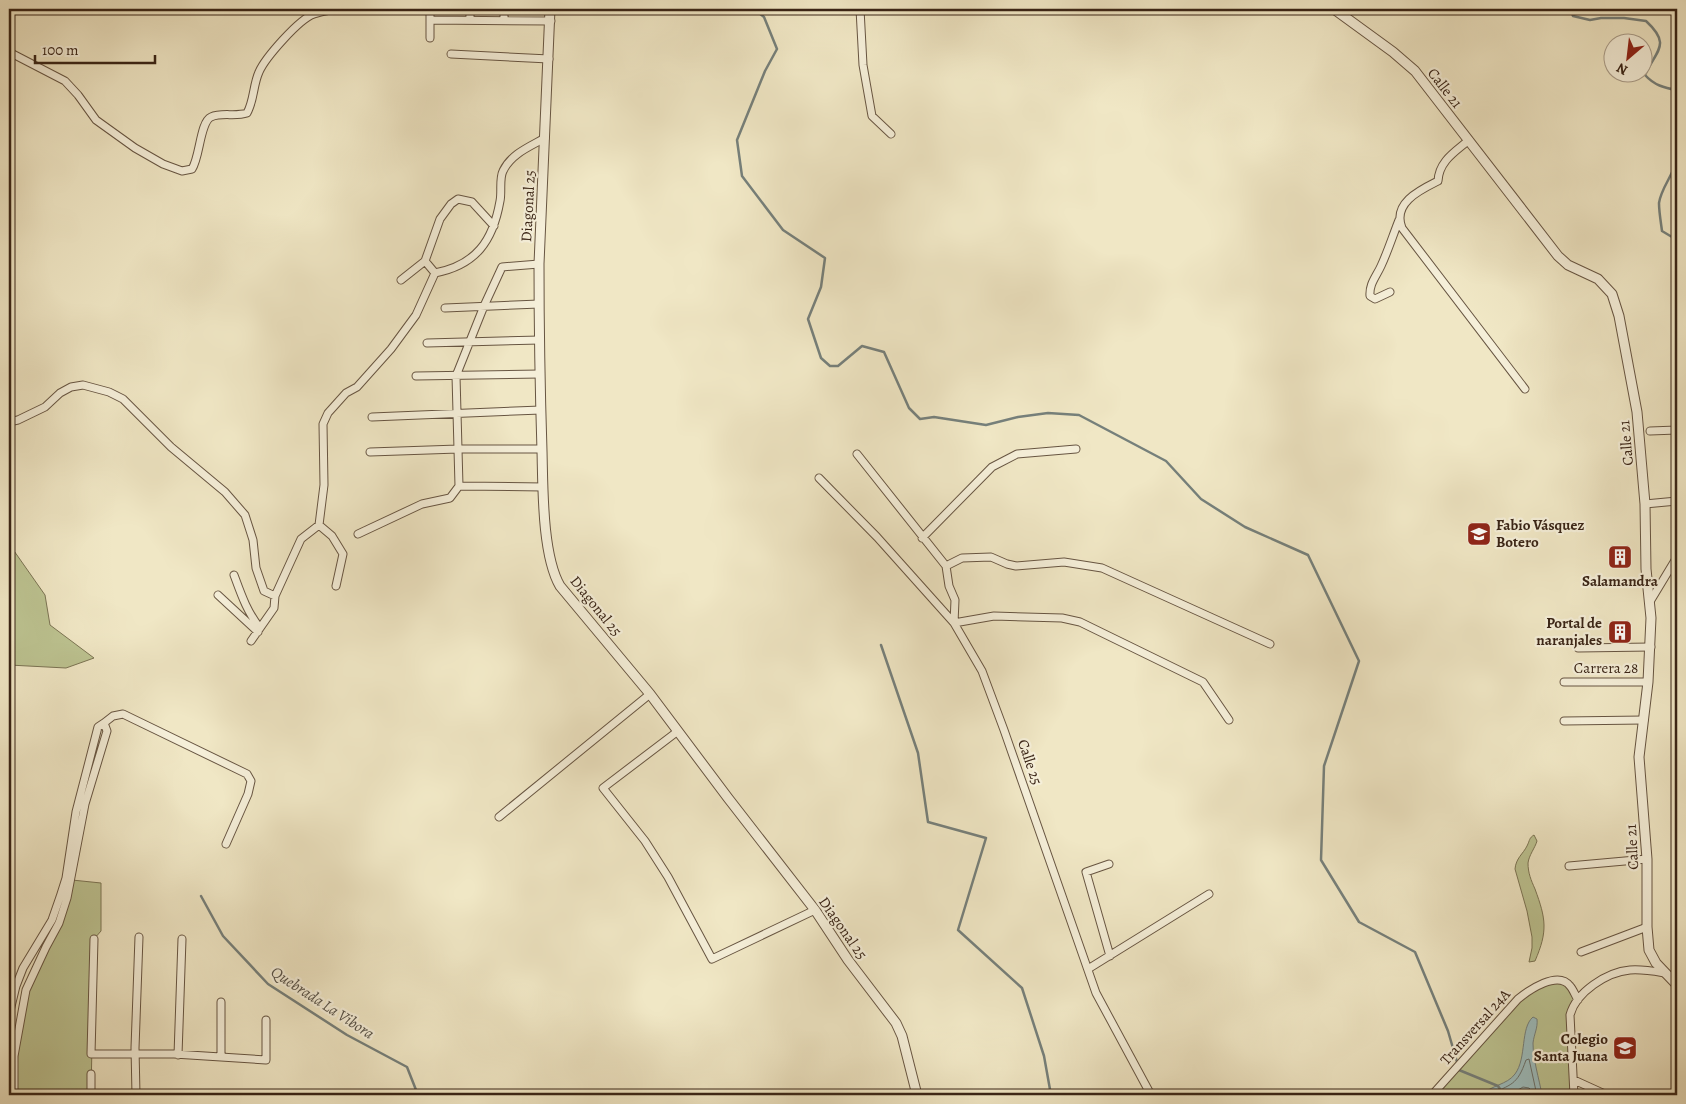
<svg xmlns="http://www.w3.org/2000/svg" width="1686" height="1104" font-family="Alegreya,serif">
<rect width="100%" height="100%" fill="#f0e7c5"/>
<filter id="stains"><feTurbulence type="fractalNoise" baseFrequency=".004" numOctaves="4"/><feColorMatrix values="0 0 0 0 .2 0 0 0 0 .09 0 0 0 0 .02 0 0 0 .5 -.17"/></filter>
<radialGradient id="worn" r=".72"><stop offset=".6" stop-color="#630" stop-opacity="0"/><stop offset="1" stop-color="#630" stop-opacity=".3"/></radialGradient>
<path fill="#bdc492" stroke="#7b7454" d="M 9,547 L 12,548 L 45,595 L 50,625 L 94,658 L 66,668 L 9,665 Z
M 1534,835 L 1537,841 C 1535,848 1529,855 1528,863 C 1528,873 1531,880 1535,889 C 1546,919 1548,931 1535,961 L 1529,962 L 1532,948 L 1532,937 L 1527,911 L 1515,869 C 1516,858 1523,854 1527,846 C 1530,840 1529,838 1534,835 Z
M 72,880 L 101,883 L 101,931 L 94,939 L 91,1095 L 14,1095 L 23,1001 L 59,923 Z
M 1566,982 L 1578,1000 L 1572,1008 L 1574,1095 L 1432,1095 L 1518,999 L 1536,986 Z"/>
<path fill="#9ebebe" stroke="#76807b" d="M 1533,1017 L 1537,1019 C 1538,1028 1534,1034 1533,1043 C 1533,1060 1539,1078 1542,1095 L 1528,1095 L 1524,1092 L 1521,1095 L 1482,1095 C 1491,1085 1507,1085 1515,1074 C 1527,1058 1520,1028 1533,1017 Z"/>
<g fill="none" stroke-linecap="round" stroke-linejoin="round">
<path stroke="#6c716a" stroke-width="1" d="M 1489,1095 C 1511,1084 1517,1086 1526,1060 L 1529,1059 L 1536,1091 L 1533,1092 L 1529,1088 L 1523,1087 L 1518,1090 L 1517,1095"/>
<path stroke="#76807b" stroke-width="2.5" d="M 754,9 L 764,17 L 777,49 L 765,71 L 737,140 L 742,176 L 783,230 L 825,258 L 821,287 L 808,319 L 821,358 L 830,366 L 838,366 L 862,346 L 884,352 L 909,408 L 920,419 L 934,417 L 986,425 L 1018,417 L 1048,413 L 1079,415 L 1166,461 L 1201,499 L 1245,527 L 1308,555 L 1359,661 L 1324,766 L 1321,860 L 1359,922 L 1415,952 L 1448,1031 L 1457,1062
M 1570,9 L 1573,16 L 1590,20 L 1601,18 L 1624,18 L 1646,21 C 1672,45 1656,50 1645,75 C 1654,85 1664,88 1677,90
M 1677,159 C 1674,174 1661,188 1659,203 C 1659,212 1661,223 1662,231 L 1677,240
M 881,645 L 918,753 L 928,822 L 986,838 L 958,930 L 1022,988 L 1044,1056 L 1051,1095
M 201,896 L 223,936 L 268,984 L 347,1035 L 407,1067 L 418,1095
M 1459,1070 L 1498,1086 L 1500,1089"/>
<defs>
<path id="minor" d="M 430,9 L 430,20 L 551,21
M 470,9 L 470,20
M 860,9 L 863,65 L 872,116 L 891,134
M 430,20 L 430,38
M 504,20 L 504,9
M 9,52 L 65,81 L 78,95 L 96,120 L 135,148 L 163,164 L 182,171 L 192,169 C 200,157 200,122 211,117 C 222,112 235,117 247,113 C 254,101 253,85 259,72 C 265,58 299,19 314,14 C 323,11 335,9 344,9
M 451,54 L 549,59
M 1469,140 C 1455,152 1439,161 1438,181 C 1420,190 1392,203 1402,228 L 1525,389
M 425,261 L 435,273
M 401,280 L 425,261 L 440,219 L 451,204 L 458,199 L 472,202 L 494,226
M 1390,292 L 1375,299 L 1370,296 C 1369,284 1376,277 1381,266 C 1388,251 1393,235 1399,220
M 445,308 L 539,304
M 427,343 L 540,340
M 416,376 L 540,374
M 372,417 L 541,410
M 9,422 L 18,420 L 45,407 L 60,393 L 71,387 L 83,385 L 109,392 L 123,399 L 171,447 L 225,492 L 245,515 L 253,540 L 256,568 L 264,591 L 275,596
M 1650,431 L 1677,430
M 370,452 L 458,449 L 542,449
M 857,454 L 946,566
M 819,478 L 877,537 L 954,623 L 982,671 L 1004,730 L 1096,993 L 1151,1095
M 459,486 L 456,376 L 484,306 L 502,267 L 539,264
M 1645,504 L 1677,501
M 319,525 L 332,536 L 343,554 L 336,586
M 358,534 L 422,504 L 450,498 L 459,486 L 543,487
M 922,538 L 992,467 L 1017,454 L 1076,449
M 234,575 C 241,594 247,612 260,628
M 218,595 L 258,632
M 1651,600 L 1677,557
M 251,641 L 274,608 L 275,596 L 301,539 L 319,525 L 324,485 L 323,424 L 328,413 L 346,393 L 357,387 L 391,349 L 416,315 L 435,273 C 476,265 493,241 500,201 C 502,192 499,179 503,171 C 511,154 529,147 545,138
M 1578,648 L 1651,647
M 1564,682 L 1648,682
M 1229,720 L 1203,682 L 1080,622 L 1062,618 L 994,616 L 954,623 L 955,600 L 949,586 L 946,566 L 962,558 L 991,557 L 1007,564 L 1016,566 L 1064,562 L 1102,568 L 1270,644
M 1564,721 L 1644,720
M 104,723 L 113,716 L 123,714 L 247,774 L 251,781 L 248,794 L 226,844
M 678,731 L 603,788 L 645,841 L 668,877 L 712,959 L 815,910
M 499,817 L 650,694
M 1109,864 L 1086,872 L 1110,956
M 1569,866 L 1647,859
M 94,939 L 91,1054 L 174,1054 L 266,1060 L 266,1020
M 1581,952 L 1647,927
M 1088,969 L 1209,894
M 221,1002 L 221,1057
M 9,1015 L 16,986 L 23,968 L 52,920 L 60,897 L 66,878 L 76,812 L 98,727 L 104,723 L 107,731 L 85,804 L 67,898 L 59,923 L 46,947 L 26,990 L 14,1056 L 14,1095
M 178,1055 L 182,939
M 91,1074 L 91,1095
M 1574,1080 L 1607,1095
M 136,1095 L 135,1048 L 139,937
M 1432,1095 L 1518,999 C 1529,990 1558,970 1570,986 C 1573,989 1575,995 1578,1000
M 1574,1095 L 1570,1015 C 1576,992 1607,972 1630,970 C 1642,969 1653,971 1665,973"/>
<path id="tertiary" d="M 550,9 L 539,264 C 539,326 540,388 542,451 C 543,487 542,555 560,586 L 650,694 L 728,798 L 815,910 L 848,960 L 896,1023 L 902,1036 L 917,1095
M 1334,9 L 1393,52 L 1415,71 L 1558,256 L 1568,265 L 1598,279 L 1612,294 L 1619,316 L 1637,412 L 1645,504 L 1646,569 L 1651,618 L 1648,682 L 1639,757 L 1647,859 L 1647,927 L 1649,950 L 1656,963 L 1677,985"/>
</defs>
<use href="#minor" stroke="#675542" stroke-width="9"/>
<use href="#tertiary" stroke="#675542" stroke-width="11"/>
<use href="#minor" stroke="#f5efd9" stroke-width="7"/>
<use href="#tertiary" stroke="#f5efd9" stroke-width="9"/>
</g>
<defs>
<symbol id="school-square" viewBox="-11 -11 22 22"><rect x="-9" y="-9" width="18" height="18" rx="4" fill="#8f2418" stroke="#f5efd9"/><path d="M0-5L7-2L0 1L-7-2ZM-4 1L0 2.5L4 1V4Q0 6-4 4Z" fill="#fff"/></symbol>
<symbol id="building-square" viewBox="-11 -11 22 22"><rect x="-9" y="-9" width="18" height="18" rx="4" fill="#8f2418" stroke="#f5efd9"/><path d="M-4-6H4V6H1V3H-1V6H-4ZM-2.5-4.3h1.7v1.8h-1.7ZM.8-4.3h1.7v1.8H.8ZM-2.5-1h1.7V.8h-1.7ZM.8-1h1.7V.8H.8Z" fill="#fff"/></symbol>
</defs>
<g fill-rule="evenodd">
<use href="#school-square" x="1465" y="520" width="28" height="28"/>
<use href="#building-square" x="1606" y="543" width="28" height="28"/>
<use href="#building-square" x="1606" y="618" width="28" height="28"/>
<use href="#school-square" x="1611" y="1034" width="28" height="28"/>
</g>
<g text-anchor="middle" stroke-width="4.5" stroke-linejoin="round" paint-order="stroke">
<g font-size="15" fill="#392416" stroke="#f5efd9">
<text transform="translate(1445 88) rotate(52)" y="5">Calle 21</text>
<text transform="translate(528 206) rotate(-87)" y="5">Diagonal 25</text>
<text transform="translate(1626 443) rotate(-95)" y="5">Calle 21</text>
<text transform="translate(596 606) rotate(51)" y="5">Diagonal 25</text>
<text x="1606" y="673">Carrera 28</text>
<text transform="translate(1030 762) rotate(71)" y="5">Calle 25</text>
<text transform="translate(1632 847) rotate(-93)" y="5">Calle 21</text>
<text transform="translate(843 928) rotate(55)" y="5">Diagonal 25</text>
<text transform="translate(1475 1027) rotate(-48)" y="5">Transversal 24A</text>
</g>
<g font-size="15" font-weight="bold" fill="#392416" stroke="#f5efd9" text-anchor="end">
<text x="1496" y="530" text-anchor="start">Fabio Vásquez<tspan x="1496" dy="17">Botero</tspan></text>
<text x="1620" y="586" text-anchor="middle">Salamandra</text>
<text x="1602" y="628">Portal de<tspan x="1602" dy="17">naranjales</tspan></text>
<text x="1608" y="1044">Colegio<tspan x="1608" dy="17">Santa Juana</tspan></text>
</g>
<g font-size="16" font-style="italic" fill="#575248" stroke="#f5efd9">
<text transform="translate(323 1002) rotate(33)" y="6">Quebrada La Vibora</text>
</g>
</g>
<rect width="1686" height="1104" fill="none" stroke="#f0e7c5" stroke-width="30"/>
<rect x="10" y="10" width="1666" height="1084" fill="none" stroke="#392416" stroke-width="2.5"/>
<rect x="15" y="15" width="1656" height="1074" fill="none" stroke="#392416"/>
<g transform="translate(1628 58) rotate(208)"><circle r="24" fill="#f5efd9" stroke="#aa9e8b"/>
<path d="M0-4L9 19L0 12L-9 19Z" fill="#8f2418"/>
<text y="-8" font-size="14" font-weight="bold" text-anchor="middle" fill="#392416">N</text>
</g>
<path d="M35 55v8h120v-8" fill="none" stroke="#392416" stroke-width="2.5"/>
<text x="42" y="55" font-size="15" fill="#392416" stroke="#f5efd9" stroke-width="4" paint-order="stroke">100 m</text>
<rect width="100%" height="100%" filter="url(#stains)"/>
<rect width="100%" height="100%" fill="url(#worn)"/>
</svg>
